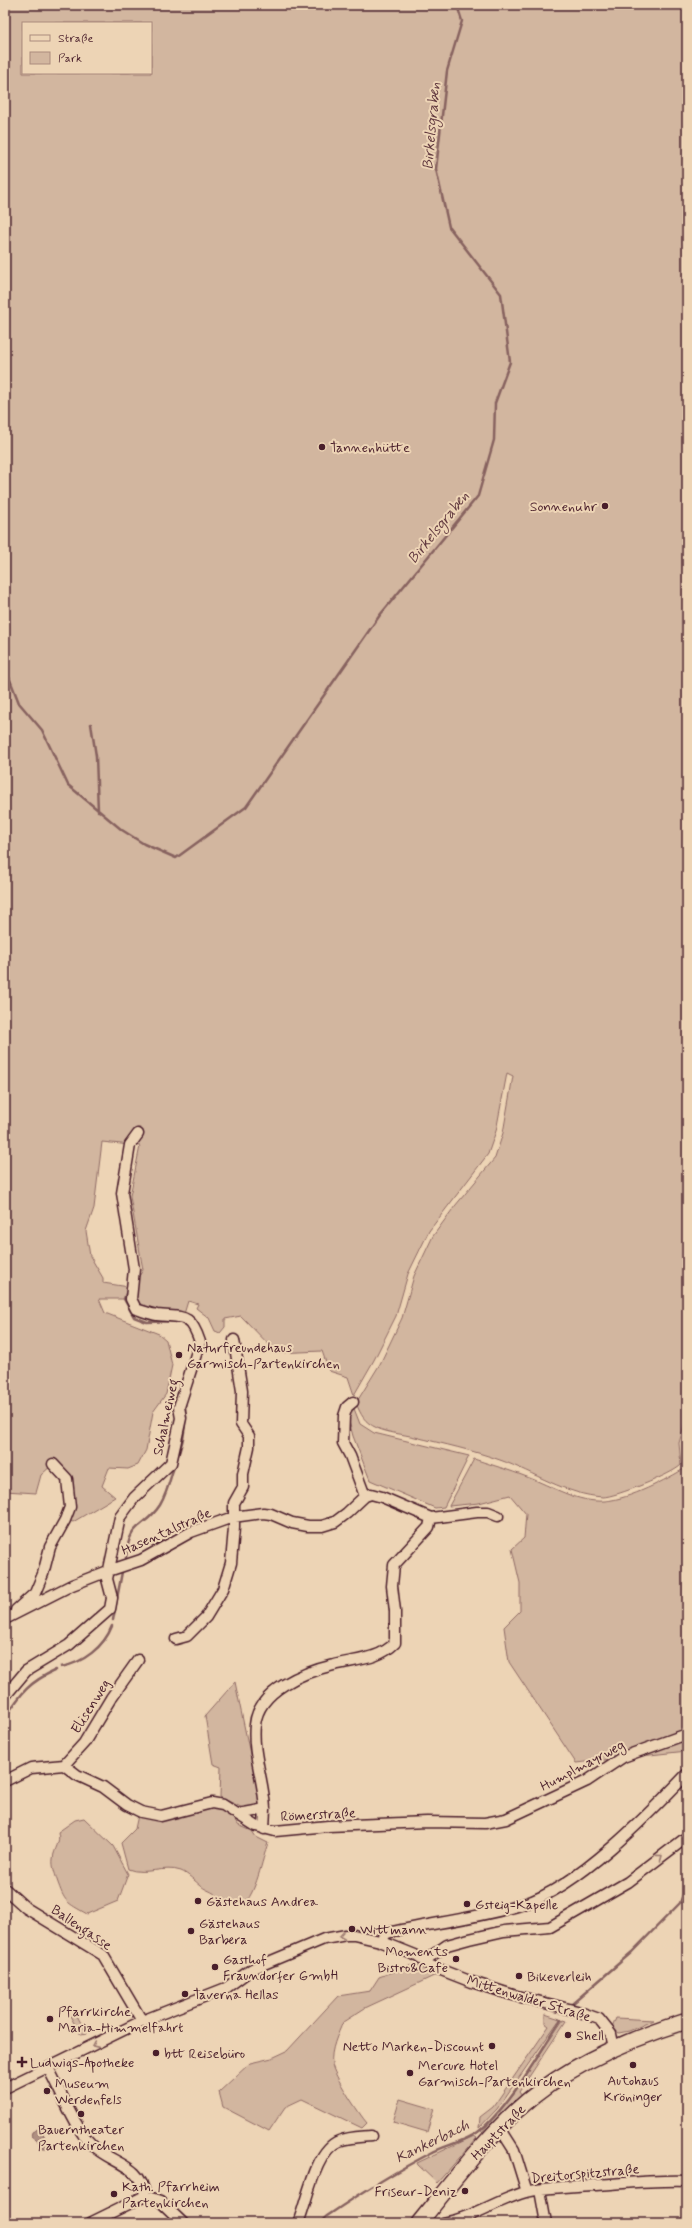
<svg xmlns="http://www.w3.org/2000/svg" width="692" height="2228" font-family="Mynerve,sans-serif">
<rect width="100%" height="100%" fill="#edd4b5"/>
<filter id="ink" filterUnits="userSpaceOnUse"><feTurbulence type="fractalNoise" baseFrequency=".025" numOctaves="2"/><feDisplacementMap in="SourceGraphic" scale="8" xChannelSelector="R" yChannelSelector="G"/><feConvolveMatrix kernelMatrix="1 2 1 2 8 2 1 2 1" color-interpolation-filters="sRGB"/></filter>
<g filter="url(#ink)">
<path fill="#d2b69f" stroke="#8e6a65" fill-rule="evenodd" d="M 5,5 L 687,5 L 687,1415 L 679,1443 L 681,1465 C 673,1474 615,1497 603,1497 C 566,1495 534,1472 500,1460 C 472,1450 444,1444 415,1437 C 402,1434 388,1433 377,1428 C 364,1422 361,1415 356,1403 L 380,1364 L 402,1318 L 414,1276 L 433,1236 L 455,1206 L 495,1158 L 503,1133 L 513,1076 L 507,1073 L 496,1131 L 488,1154 L 429,1231 L 408,1274 L 396,1316 L 374,1360 L 354,1395 L 348,1377 L 329,1371 L 322,1351 L 277,1353 L 241,1316 L 225,1319 L 225,1327 L 220,1333 L 215,1331 L 209,1318 L 196,1308 L 198,1304 L 188,1301 L 184,1314 L 181,1312 L 174,1315 L 136,1309 L 136,1281 L 143,1270 L 130,1196 L 140,1146 L 102,1142 L 94,1208 L 86,1231 L 90,1256 L 103,1278 L 103,1283 L 129,1287 L 124,1299 L 99,1299 L 105,1313 L 159,1334 L 166,1340 L 172,1365 L 166,1394 L 153,1412 L 146,1450 L 138,1465 L 128,1469 L 109,1468 L 102,1486 L 115,1497 L 73,1522 L 65,1520 L 69,1493 L 53,1464 L 41,1475 L 36,1493 L 5,1491 ZM 23,23 L 151,23 L 151,73 L 23,73 Z
M 353,1406 L 360,1424 L 374,1433 L 469,1456 L 444,1507 L 435,1508 L 370,1480 L 353,1436 L 347,1414 Z
M 474,1459 C 492,1465 509,1470 527,1477 C 552,1486 577,1503 605,1501 C 630,1499 666,1480 687,1467 L 687,1751 L 576,1763 L 509,1662 L 504,1627 L 520,1611 L 520,1583 L 512,1549 L 524,1538 L 526,1514 L 510,1495 L 479,1503 L 449,1506 Z
M 235,1682 L 260,1802 L 257,1808 L 245,1809 L 220,1797 L 221,1767 L 213,1764 L 205,1716 Z
M 217,1805 L 230,1812 L 238,1825 L 252,1831 L 256,1837 L 268,1843 C 262,1860 256,1894 243,1905 L 220,1901 C 216,1891 208,1892 201,1886 C 195,1881 188,1874 181,1871 C 164,1865 145,1876 128,1869 L 121,1843 L 135,1829 L 138,1815 Z
M 84,1818 L 113,1846 L 128,1874 L 118,1901 L 87,1914 C 66,1902 65,1903 57,1880 C 55,1873 52,1866 53,1859 C 54,1848 61,1843 58,1832 L 75,1820 Z
M 412,1965 L 422,1967 L 436,1975 L 365,2008 L 343,2022 C 338,2034 330,2050 332,2064 C 333,2074 359,2114 367,2123 L 362,2128 L 302,2099 L 285,2107 L 269,2131 L 223,2107 L 219,2092 L 250,2063 L 272,2058 L 287,2051 L 338,1996 L 370,1991 L 379,1977 Z
M 76,2014 L 87,2034 L 81,2035 L 70,2016 Z
M 545,2014 L 560,2019 L 497,2109 L 479,2128 L 480,2117 L 493,2107 L 549,2026 L 545,2023 Z
M 616,2018 L 654,2020 L 629,2031 L 619,2033 L 612,2028 Z
M 563,2020 L 566,2021 L 519,2092 L 522,2096 L 483,2133 L 482,2132 L 515,2092 Z
M 400,2099 L 434,2109 L 427,2132 L 393,2122 Z
M 474,2136 L 477,2138 L 437,2183 L 418,2165 L 417,2163 Z"/>
<path fill="#af8f81" stroke="#87625f" d="M 38,2129 L 41,2129 L 48,2144 L 46,2148 L 42,2148 L 40,2143 L 31,2136 L 32,2132 Z"/>
<g fill="none" stroke-linecap="round" stroke-linejoin="round">
<path stroke="#87625f" stroke-width="2.5" d="M 5,667 L 19,703 L 42,730 L 68,785 L 122,830 L 144,844 L 176,858 L 246,807 L 380,615 L 478,496 L 494,440 L 495,403 L 510,362 L 501,294 L 449,227 L 436,169 L 447,71 L 462,21 L 457,5
M 91,724 L 96,756 L 98,811
M 127,1291 L 124,1299 L 134,1317 L 147,1322 L 177,1321 L 189,1328
M 126,1558 C 129,1520 144,1530 160,1505 C 166,1495 169,1484 172,1473 C 182,1445 187,1433 185,1402
M 113,1620 L 122,1572
M 61,1667 C 83,1663 104,1647 112,1626
M 5,1718 C 21,1693 29,1682 56,1670
M 572,2004 L 632,1952 L 680,1903 L 687,1884
M 320,2223 L 327,2216 C 361,2193 394,2172 431,2153 C 446,2145 464,2142 478,2132 C 508,2109 540,2052 561,2020"/>
<defs>
<path id="minor" d="M 365,1496 L 371,1494 L 382,1497 L 431,1518 L 477,1512 L 488,1512 L 498,1516
M 16,1610 L 35,1593 L 43,1574 L 50,1547 L 65,1520 L 70,1507 L 67,1479 L 53,1464
M 5,1619 L 72,1585 L 108,1571 L 141,1560 L 191,1532 L 233,1517 L 263,1513 L 271,1514 L 292,1523 L 308,1526 L 322,1526 L 335,1522 L 347,1513 L 365,1496 L 350,1456 L 343,1443 L 344,1416 L 347,1407 L 353,1402
M 176,1639 L 187,1636 L 206,1617 L 223,1589 L 231,1563 L 234,1528 L 234,1503 L 243,1487 L 243,1474 L 249,1447 L 249,1436 L 241,1424 L 242,1391 L 234,1340
M 5,1696 L 26,1671 L 69,1645 L 110,1609 L 112,1598 L 107,1579 L 120,1517 L 134,1498 L 171,1463 L 181,1418 L 179,1407 L 200,1342 C 190,1312 183,1318 157,1315 C 150,1314 143,1311 136,1309 L 131,1299 L 134,1269 L 122,1193 L 130,1145 L 138,1134
M 64,1765 L 84,1743 L 111,1698 L 138,1660
M 5,1781 L 31,1768 L 64,1765 L 77,1775 L 103,1787 L 127,1805 L 141,1812 L 161,1816 L 212,1803 L 223,1805 L 256,1826 L 275,1831 L 328,1826 L 427,1822 L 485,1823 L 506,1819 L 587,1781 L 623,1757 L 687,1734
M 239,1814 L 265,1809 C 264,1782 252,1753 255,1725 C 258,1690 304,1672 334,1665 C 357,1659 378,1660 395,1643 L 395,1611 L 392,1586 L 394,1565 L 429,1527 L 431,1518
M 264,1829 L 265,1809
M 5,1889 L 26,1908 L 103,1955 L 142,2021
M 380,1941 L 387,1933 C 432,1923 480,1918 524,1904 C 578,1887 648,1815 687,1774
M 424,1961 L 447,1945 L 469,1939 L 504,1931 L 550,1927 L 628,1882 L 687,1837
M 48,2068 C 60,2089 75,2129 92,2145 C 111,2164 142,2164 145,2196
M 5,2088 L 142,2021 L 226,1988 L 252,1969 L 324,1939 L 346,1935 L 354,1935 L 380,1941 L 415,1955 L 431,1966 L 472,1982 L 513,1995 L 577,2011 L 599,2019 L 611,2034 L 614,2048
M 500,2128 L 514,2150 L 527,2192
M 540,2190 L 546,2223
M 145,2196 L 160,2201 L 183,2223
M 90,2223 L 145,2196
M 298,2223 C 307,2202 315,2150 339,2141 C 349,2137 361,2137 371,2136
M 443,2223 C 473,2218 497,2200 526,2192 C 548,2187 573,2186 596,2185 C 626,2183 656,2180 687,2181"/>
<path id="primary" d="M 419,2223 C 450,2185 480,2145 516,2111 C 563,2067 626,2040 687,2021"/>
</defs>
<use href="#minor" stroke="#4a1f2b" stroke-width="13"/>
<use href="#primary" stroke="#4a1f2b" stroke-width="18"/>
<use href="#minor" stroke="#edd4b5" stroke-width="10"/>
<use href="#primary" stroke="#edd4b5" stroke-width="15"/>
</g>
<defs><path id="oneway-chevron" d="M-2-3.5L2.5 0L-2 3.5" fill="none" stroke-width="1.6" stroke-linecap="round" stroke-linejoin="round"/></defs>
<g stroke="#9c7a70">
<use href="#oneway-chevron" transform="translate(660 1857) rotate(-37)"/>
<use href="#oneway-chevron" transform="translate(342 1936) rotate(170)"/>
<use href="#oneway-chevron" transform="translate(95 2045) rotate(156)"/>
</g>
</g>
<g fill="#4a1f2b" stroke="#edd4b5" stroke-width="1.5">
<circle cx="322" cy="447" r="4"/>
<circle cx="605" cy="506" r="4"/>
<circle cx="179" cy="1355" r="4"/>
<circle cx="198" cy="1901" r="4"/>
<circle cx="467" cy="1904" r="4"/>
<circle cx="352" cy="1929" r="4"/>
<circle cx="191" cy="1931" r="4"/>
<circle cx="456" cy="1959" r="4"/>
<circle cx="215" cy="1967" r="4"/>
<circle cx="519" cy="1976" r="4"/>
<circle cx="185" cy="1994" r="4"/>
<circle cx="50" cy="2019" r="4"/>
<circle cx="568" cy="2035" r="4"/>
<circle cx="492" cy="2046" r="4"/>
<circle cx="156" cy="2053" r="4"/>
<path d="M20 2056h4v4h4v4h-4v4h-4v-4h-4v-4h4z"/>
<circle cx="633" cy="2065" r="4"/>
<circle cx="410" cy="2073" r="4"/>
<circle cx="47" cy="2091" r="4"/>
<circle cx="81" cy="2114" r="4"/>
<circle cx="465" cy="2191" r="4"/>
<circle cx="114" cy="2194" r="4"/>
</g>
<g text-anchor="middle" stroke-width="4" stroke-linejoin="round" paint-order="stroke">
<g font-size="14" fill="#4a1f2b" stroke="#edd4b5" text-anchor="start">
<text x="330" y="452">Tannenhütte</text>
<text x="597" y="511" text-anchor="end">Sonnenuhr</text>
<text x="187" y="1352">Naturfreundehaus<tspan x="187" dy="16">Garmisch-Partenkirchen</tspan></text>
<text x="206" y="1906">Gästehaus Andrea</text>
<text x="475" y="1909">Gsteig-Kapelle</text>
<text x="199" y="1928">Gästehaus<tspan x="199" dy="16">Barbera</tspan></text>
<text x="360" y="1934">Wittmann</text>
<text x="448" y="1956" text-anchor="end">Moments<tspan x="448" dy="16">Bistro&amp;Cafe</tspan></text>
<text x="223" y="1964">Gasthof<tspan x="223" dy="16">Fraundorfer GmbH</tspan></text>
<text x="527" y="1981">Bikeverleih</text>
<text x="193" y="1999">Taverna Hellas</text>
<text x="58" y="2016">Pfarrkirche<tspan x="58" dy="16">Maria-Himmelfahrt</tspan></text>
<text x="576" y="2040">Shell</text>
<text x="484" y="2051" text-anchor="end">Netto Marken-Discount</text>
<text x="164" y="2058">btt Reisebüro</text>
<text x="30" y="2067">Ludwigs-Apotheke</text>
<text x="418" y="2070">Mercure Hotel<tspan x="418" dy="16">Garmisch-Partenkirchen</tspan></text>
<text x="633" y="2085" text-anchor="middle">Autohaus<tspan x="633" dy="16">Kröninger</tspan></text>
<text x="55" y="2088">Museum<tspan x="55" dy="16">Werdenfels</tspan></text>
<text x="81" y="2134" text-anchor="middle">Bauerntheater<tspan x="81" dy="16">Partenkirchen</tspan></text>
<text x="122" y="2191">Kath. Pfarrheim<tspan x="122" dy="16">Partenkirchen</tspan></text>
<text x="457" y="2196" text-anchor="end">Friseur-Deniz</text>
</g>
<g font-size="14" fill="#4a1f2b" stroke="#edd4b5">
<text transform="translate(165 1417) rotate(-78)" y="5">Schalmeiweg</text>
<text transform="translate(166 1531) rotate(-24)" y="5">Hasentalstraße</text>
<text transform="translate(90 1706) rotate(-58)" y="5">Elisenweg</text>
<text transform="translate(582 1765) rotate(-28)" y="5">Humplmayrweg</text>
<text transform="translate(318 1814) rotate(-3)" y="5">Römerstraße</text>
<text transform="translate(82 1927) rotate(34)" y="5">Ballengasse</text>
<text transform="translate(529 1998) rotate(17)" y="5">Mittenwalder Straße</text>
<text transform="translate(498 2132) rotate(-46)" y="5">Hauptstraße</text>
<text transform="translate(585 2173) rotate(-5)" y="5">Dreitorspitzstraße</text>
</g>
<g font-size="15" font-style="italic" fill="#633b40" stroke="#edd4b5">
<text transform="translate(431 126) rotate(-85)" y="5">Birkelsgraben</text>
<text transform="translate(438 527) rotate(-51)" y="5">Birkelsgraben</text>
<text transform="translate(432 2141) rotate(-26)" y="5">Kankerbach</text>
</g>
</g>
<rect width="692" height="2228" fill="none" stroke="#edd4b5" stroke-width="20"/>
<rect x="10" y="10" width="672" height="2208" fill="none" stroke="#4a1f2b" stroke-width="1.5" filter="url(#ink)"/>
<rect x="22" y="22" width="130" height="52" fill="#edd4b5" stroke="#ac8c7e"/>
<rect x="30" y="35" width="20" height="6" fill="#edd4b5" stroke="#ac8c7e"/>
<text x="58" y="42" font-size="12" fill="#4a1f2b">Straße</text>
<rect x="30" y="52" width="20" height="12" fill="#d2b69f" stroke="#ac8c7e"/>
<text x="58" y="62" font-size="12" fill="#4a1f2b">Park</text>
</svg>
